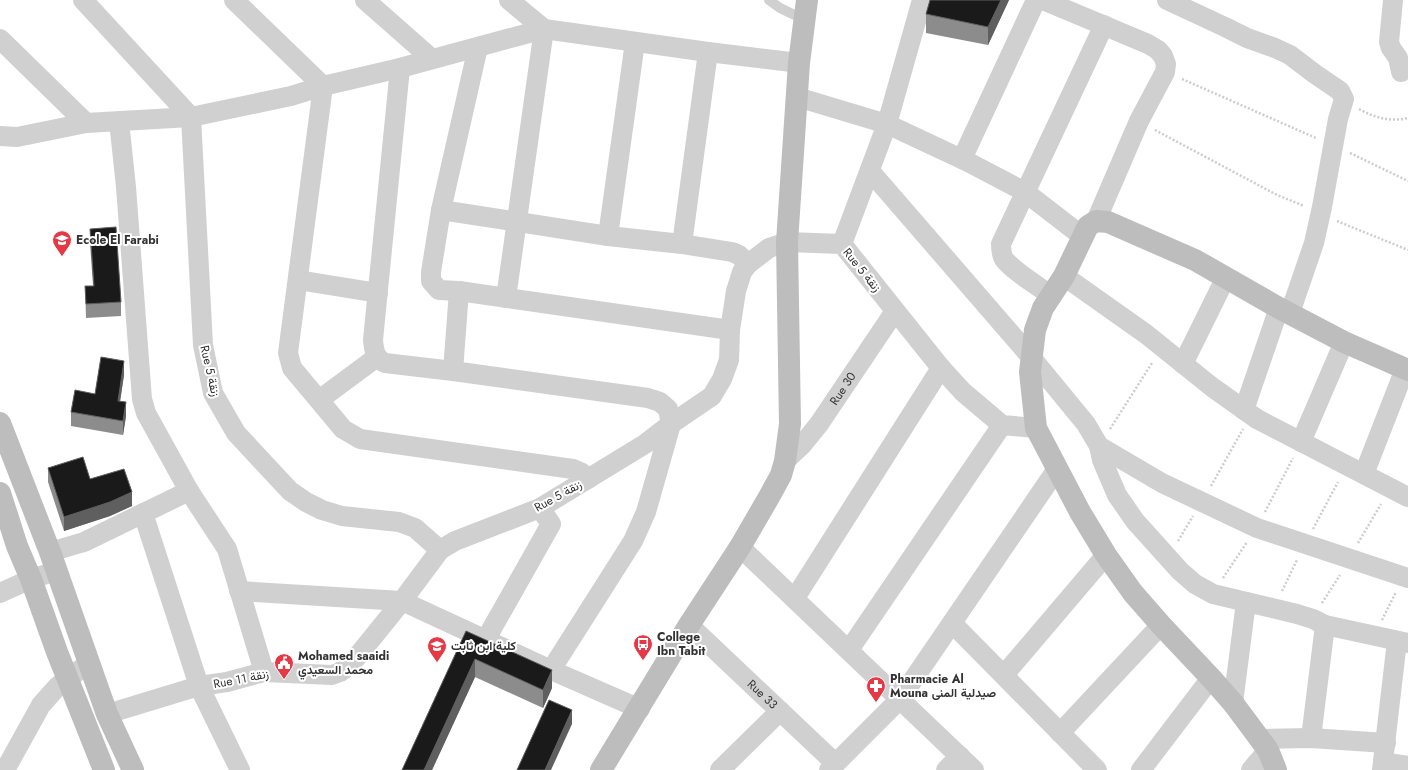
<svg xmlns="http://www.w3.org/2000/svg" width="1408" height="770" font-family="Jost,Vazirmatn,sans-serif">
<rect width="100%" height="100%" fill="#fff"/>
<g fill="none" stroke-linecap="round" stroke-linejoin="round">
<path stroke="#cdcdcd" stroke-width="2.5" stroke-dasharray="2 2" stroke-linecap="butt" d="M 1182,79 L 1316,138
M 1359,109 C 1375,118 1390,122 1408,118
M 1155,130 L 1277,195 L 1304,206
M 1350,153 L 1408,181
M 1337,221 L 1408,250
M 1110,429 L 1152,363
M 1211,486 L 1243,429
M 1265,512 L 1293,458
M 1313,529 L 1338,482
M 1178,541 L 1193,516
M 1358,543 L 1381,504
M 1223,578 L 1247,542
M 1282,591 L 1297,560
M 1322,603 L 1340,575
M 1382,620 L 1396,592"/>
<path stroke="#d0d0d0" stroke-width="10" d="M 769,0 L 780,8 L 805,20"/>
<g stroke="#d0d0d0" stroke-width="20">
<path d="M 83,0 L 191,117 L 203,345 L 213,393 L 236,433 L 290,491 L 306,502 L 322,510 L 342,516 L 399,522 L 415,528 L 440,550 L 455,541 L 540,508 L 645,444 L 671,424 L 712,396 L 722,379 L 729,360 L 730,330 L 736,291 L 742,272 L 748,264 L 769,248 L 787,242 L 842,244 L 941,368 L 963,392 L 1002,425 L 1036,428"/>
<path d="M 234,0 L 323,86 L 288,353 L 292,368 L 343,429 L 360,439 L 573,469 L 582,473 L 588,479"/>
<path d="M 365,0 L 432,59"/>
<path d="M 1043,0 L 1148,44 L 1158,50 L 1163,56 L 1166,64 L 1165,72 L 1139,121 L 1096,221"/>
<path d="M 1167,0 L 1225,27 L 1247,38 L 1275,48 L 1290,55 L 1315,74 L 1340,91 L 1344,99 L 1338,119 L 1322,207 L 1314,243 L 1290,313"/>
<path d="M 1393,0 L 1389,42 L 1391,48 L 1398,58 L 1401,72"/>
<path d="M 0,39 L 86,123"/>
<path d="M 478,47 L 441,210 L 431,272 L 431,281 L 439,290 L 459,291 L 730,330"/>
<path d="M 400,68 L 373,340 C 374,350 375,359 385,363 L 453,371 L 648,398 L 660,402 L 668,409 L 671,424 L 646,512 L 633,541 L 551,670"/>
<path d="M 797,97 L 887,124 L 968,162 L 1025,192 L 1082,236"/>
<path d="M 119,121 L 126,187 L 142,399 L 146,413 L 189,491 L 227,549 L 264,672"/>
<path d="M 0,136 L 17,137 L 86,123 L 191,117 L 291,96 L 323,86 L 400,68 L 544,29 L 708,52 L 799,63"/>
<path d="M 962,159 L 1036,0"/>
<path d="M 870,171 L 1031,357 L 1086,424 L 1099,446 L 1102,460 L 1117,495 L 1135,521 L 1180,571 L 1195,584 L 1213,594 L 1297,614 L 1313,619 L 1325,625 L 1408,643"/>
<path d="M 441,210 L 608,236 L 682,244 L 732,252 L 739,255 L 748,264"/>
<path d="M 608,236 L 635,42"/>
<path d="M 682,244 L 708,52"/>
<path d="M 842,244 L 887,124 L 922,0"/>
<path d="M 1064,276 L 1146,334 L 1212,387 L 1257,419 L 1408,497"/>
<path d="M 298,280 L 378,293"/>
<path d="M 1052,296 C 1038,286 1013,271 1004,259 C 1001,254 1001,249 1001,244 L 1104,25"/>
<path d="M 506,298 L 544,29 L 509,0"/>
<path d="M 1183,364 L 1226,277"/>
<path d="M 453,371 L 459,291"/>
<path d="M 319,400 L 377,357"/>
<path d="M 1244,410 L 1279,308"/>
<path d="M 1301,442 L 1344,342"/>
<path d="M 1099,446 L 1162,483 L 1257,528 L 1408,578"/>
<path id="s1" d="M 785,461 L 802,445 L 819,424 L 895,311"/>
<path d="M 1364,474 L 1405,369"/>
<path d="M 143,513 L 199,686 L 240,770"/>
<path d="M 740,547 L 974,770"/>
<path d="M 50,552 L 84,542 L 189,491"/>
<path d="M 239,591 L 402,601 L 551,670 L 640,709"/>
<path d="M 0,593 L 31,579 L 56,571"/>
<path d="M 795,598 L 941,368"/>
<path d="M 952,623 L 1097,770"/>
<path id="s2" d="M 689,625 L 835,763"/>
<path d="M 486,639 L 551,524 L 540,508"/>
<path d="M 849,650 L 1002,425"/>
<path d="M 1004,675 L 1106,555"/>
<path d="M 1233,703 L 1246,602"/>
<path d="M 107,714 L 199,686 L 227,682 L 264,672 L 332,675 L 340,672 L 347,667 L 356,658 L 402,601 L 440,550"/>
<path d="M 1060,733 L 1161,625"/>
<path d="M 1311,738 L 1325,625"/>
<path d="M 1260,739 L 1311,738 L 1386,743"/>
<path d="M 1383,762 L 1408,766"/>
<path d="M 5,770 L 41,705 L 58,686 L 89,663"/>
<path d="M 720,770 L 780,711"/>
<path d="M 829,770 L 900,699 L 1057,469"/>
<path d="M 946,770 L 960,756"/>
<path d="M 1141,770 L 1211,678"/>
<path d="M 1251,770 L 1268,750"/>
<path d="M 1382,770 L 1397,641"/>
</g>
<path stroke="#bdbdbd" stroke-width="22" d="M 0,423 L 50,552 L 107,714 L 133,770
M 0,493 L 17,546 L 31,579 L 57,652 L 104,770
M 601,770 L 689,625 L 740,547 L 769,497 L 781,475 L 785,461 L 790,424 L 787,242 L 799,63 L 807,0
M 1276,770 L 1268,750 L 1233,703 L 1211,678 L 1161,625 L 1133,593 L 1106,555 L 1080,512 L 1036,428 L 1030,372 L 1035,330 L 1043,308 L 1064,276 L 1088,226 L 1096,221 L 1108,222 L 1195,260 L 1279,308 L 1344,342 L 1408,370"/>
</g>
<path fill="#8c8c8c" d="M 930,0 L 1009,0 L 988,45 L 926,33 L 926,14 Z
M 90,229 L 121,302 L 121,316 L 86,318 L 85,286 L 93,286 L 90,243 Z
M 124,375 L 120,401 L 126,416 L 123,435 L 71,426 L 71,412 L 95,394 Z
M 48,468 L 90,479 L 132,506 L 110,516 L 64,531 L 48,482 Z
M 466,631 L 552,688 L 543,708 L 475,677 L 432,770 L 402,770 Z"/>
<path fill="#5f5f5f" d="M 1001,0 L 1009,0 L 988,45 L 988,27 Z
M 124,361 L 124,375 L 118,415 L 118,401 Z
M 126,402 L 126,416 L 123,435 L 123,421 Z
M 132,492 L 132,506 L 110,516 L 64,531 L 64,517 Z
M 475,659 L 475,677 L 432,770 L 424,770 Z
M 552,670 L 552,688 L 543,708 L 543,690 Z
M 572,710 L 572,724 L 551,770 L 545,770 Z"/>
<path fill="#1a1a1a" stroke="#5f5f5f" d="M 930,0 L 1001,0 L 988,27 L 926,14 Z
M 116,227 L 121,302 L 86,304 L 85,286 L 94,286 L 90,229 Z
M 101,357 L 124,361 L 118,401 L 126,402 L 123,421 L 71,412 L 75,390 L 95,394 Z
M 83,457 L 90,479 L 124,469 L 132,492 L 110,502 L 64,517 L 48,468 Z
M 466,631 L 552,670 L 543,690 L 475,659 L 424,770 L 402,770 Z
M 549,700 L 572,710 L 545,770 L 517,770 Z"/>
<defs>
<symbol id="school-pin" viewBox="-11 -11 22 30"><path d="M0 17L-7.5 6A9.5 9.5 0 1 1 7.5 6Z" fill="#e63946" stroke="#fff"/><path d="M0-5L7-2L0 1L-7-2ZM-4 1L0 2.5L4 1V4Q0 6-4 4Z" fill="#fff"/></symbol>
<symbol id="bus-pin" viewBox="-11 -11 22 30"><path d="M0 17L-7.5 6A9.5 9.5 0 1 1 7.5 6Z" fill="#e63946" stroke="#fff"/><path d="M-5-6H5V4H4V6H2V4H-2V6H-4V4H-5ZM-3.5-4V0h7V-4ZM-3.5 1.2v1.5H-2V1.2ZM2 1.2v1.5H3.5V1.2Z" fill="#fff"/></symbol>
<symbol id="civic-pin" viewBox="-11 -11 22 30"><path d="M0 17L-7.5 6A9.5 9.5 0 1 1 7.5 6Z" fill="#e63946" stroke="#fff"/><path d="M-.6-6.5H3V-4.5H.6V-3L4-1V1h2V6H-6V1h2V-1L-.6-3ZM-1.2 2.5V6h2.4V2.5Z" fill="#fff"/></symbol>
<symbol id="pharmacy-pin" viewBox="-11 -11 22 30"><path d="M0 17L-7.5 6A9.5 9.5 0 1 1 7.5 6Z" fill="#e63946" stroke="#fff"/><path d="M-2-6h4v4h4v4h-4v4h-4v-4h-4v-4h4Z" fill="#fff"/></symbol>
</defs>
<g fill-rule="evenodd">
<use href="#school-pin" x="51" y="229" width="22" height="30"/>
<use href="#bus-pin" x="632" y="633" width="22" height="30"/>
<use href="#school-pin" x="426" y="635" width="22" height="30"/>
<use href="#civic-pin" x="273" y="652" width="22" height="30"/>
<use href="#pharmacy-pin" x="865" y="675" width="22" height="30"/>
</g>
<g text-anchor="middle" stroke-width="4" stroke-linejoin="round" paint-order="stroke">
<g font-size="12" font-weight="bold" fill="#333" stroke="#fff" text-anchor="start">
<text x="76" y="244">Ecole El Farabi</text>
<text x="657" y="641">College<tspan x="657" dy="14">Ibn Tabit</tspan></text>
<text x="451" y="650">كلية ابن ثابت</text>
<text x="298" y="660">Mohamed saaidi<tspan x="298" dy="14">محمد السعيدي</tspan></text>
<text x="890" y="683">Pharmacie Al<tspan x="890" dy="14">Mouna صيدلية المنى</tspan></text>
</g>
<g font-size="12" fill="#333" stroke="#fff">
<text transform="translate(862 270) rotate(51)" y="4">Rue 5 زنقة</text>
<text transform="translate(210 371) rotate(77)" y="4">Rue 5 زنقة</text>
<text dy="4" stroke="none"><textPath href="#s1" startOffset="93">Rue 30</textPath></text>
<text transform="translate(558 496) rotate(-29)" y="4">Rue 5 زنقة</text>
<text transform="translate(241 679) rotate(-11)" y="4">Rue 11 زنقة</text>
<text dy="4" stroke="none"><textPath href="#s2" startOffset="101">Rue 33</textPath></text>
</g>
</g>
</svg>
